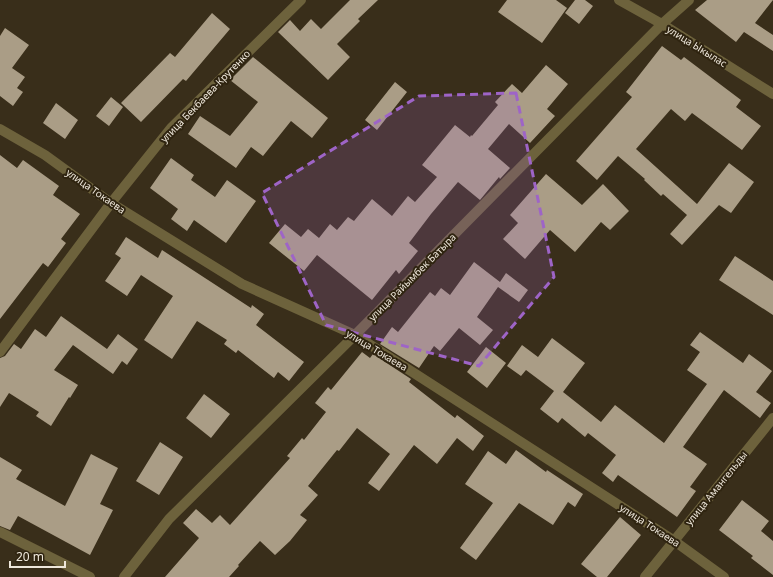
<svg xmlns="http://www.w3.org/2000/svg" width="773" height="577" font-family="'Noto Sans',sans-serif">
<rect width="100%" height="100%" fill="#392e1a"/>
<path fill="#aa9d86" d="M 350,0 L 378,0 L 358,19 L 360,21 L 337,44 L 350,57 L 328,80 L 278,32 L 290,20 L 300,31 L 311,19 L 321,29 Z
M 507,0 L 556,0 L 567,8 L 542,43 L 498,12 Z
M 575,0 L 585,0 L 593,6 L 579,24 L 565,13 Z
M 707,0 L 773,0 L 755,23 L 773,35 L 773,51 L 744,32 L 736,42 L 695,10 Z
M 212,13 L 230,29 L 186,81 L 183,79 L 141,122 L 121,103 L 170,53 L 175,57 Z
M 5,28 L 29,45 L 12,68 L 25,77 L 17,88 L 23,92 L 13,106 L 0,96 L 0,36 Z
M 662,46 L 681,60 L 684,57 L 741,100 L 736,107 L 761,126 L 742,150 L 692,113 L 685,121 L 671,109 L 636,149 L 697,204 L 729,163 L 754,182 L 731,213 L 719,205 L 682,245 L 670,234 L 687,215 L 663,194 L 661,196 L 644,180 L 645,179 L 618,156 L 597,180 L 576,161 L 632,97 L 626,92 Z
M 253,57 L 328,118 L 312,138 L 291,121 L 263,156 L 251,147 L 236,168 L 188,134 L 200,116 L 230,136 L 258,102 L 230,80 Z
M 546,65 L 568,84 L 547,109 L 555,116 L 530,143 L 509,124 L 488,149 L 510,168 L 500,179 L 499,177 L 480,200 L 458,182 L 431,214 L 409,243 L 418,251 L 399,274 L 396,270 L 372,300 L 317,255 L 304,271 L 269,243 L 285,224 L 301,237 L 308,229 L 319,238 L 330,224 L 337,230 L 348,217 L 354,221 L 372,199 L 392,216 L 408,196 L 415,202 L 437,177 L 422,165 L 455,125 L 470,137 L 471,135 L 472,136 L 498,105 L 495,102 L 512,84 L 522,93 Z
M 395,82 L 407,92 L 377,130 L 365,120 Z
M 111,97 L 123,107 L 109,126 L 96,116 Z
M 56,103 L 78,120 L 65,139 L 43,123 Z
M 0,155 L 17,168 L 23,160 L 59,186 L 53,195 L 80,214 L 61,239 L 66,243 L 48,267 L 43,263 L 0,319 Z
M 171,158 L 194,175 L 191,180 L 215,197 L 227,180 L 256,201 L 226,243 L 194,220 L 187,231 L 171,219 L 178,209 L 150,188 Z
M 546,174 L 582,205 L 603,184 L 629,211 L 610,230 L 601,222 L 575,252 L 550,230 L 525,259 L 503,239 L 518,223 L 510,215 Z
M 126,237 L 158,258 L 162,250 L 251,308 L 252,305 L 264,314 L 256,325 L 304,362 L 289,381 L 278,372 L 274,378 L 238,350 L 236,353 L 224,344 L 227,340 L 197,321 L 172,359 L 144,340 L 173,296 L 141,275 L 127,296 L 105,281 L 121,258 L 115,254 Z
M 735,256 L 773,281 L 773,315 L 719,280 Z
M 474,262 L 500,282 L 506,273 L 528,290 L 519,302 L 498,287 L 477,317 L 493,330 L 480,345 L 459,328 L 440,351 L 434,346 L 419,368 L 380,344 L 392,327 L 398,332 L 430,292 L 435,296 L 441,288 L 450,295 Z
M 61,316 L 107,349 L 118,334 L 138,349 L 127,365 L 122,361 L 113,374 L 73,345 L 54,370 L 78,385 L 70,398 L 69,397 L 51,426 L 36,416 L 39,412 L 9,393 L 0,407 L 0,358 L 5,356 L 14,344 L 21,349 L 35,329 L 46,337 Z
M 700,332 L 743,363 L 749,354 L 772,371 L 756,392 L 771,403 L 760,418 L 724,390 L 683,447 L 707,464 L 690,487 L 696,491 L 677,517 L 618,475 L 613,482 L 602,473 L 616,455 L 588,433 L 585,437 L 562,418 L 558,423 L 540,409 L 554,391 L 526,370 L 521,376 L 507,366 L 522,345 L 538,357 L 552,338 L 585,363 L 563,392 L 601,422 L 615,405 L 664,443 L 707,384 L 687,370 L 700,352 L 690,345 Z
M 486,347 L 506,363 L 487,388 L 467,372 Z
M 362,352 L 370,358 L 373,354 L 411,379 L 409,382 L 455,418 L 457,415 L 484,436 L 473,451 L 457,438 L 437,464 L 414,445 L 379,491 L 368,483 L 390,454 L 357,428 L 339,451 L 337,450 L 308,486 L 318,495 L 300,515 L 307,520 L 290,541 L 275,555 L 260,541 L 238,565 L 239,566 L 229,577 L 165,577 L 199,538 L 183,523 L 196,509 L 212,523 L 220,515 L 230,525 L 290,458 L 287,456 L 302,438 L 304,440 L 326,412 L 315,403 L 328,387 L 331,390 Z
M 204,394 L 230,414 L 211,438 L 186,418 Z
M 160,442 L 183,457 L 159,495 L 136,481 Z
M 516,450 L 546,472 L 547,470 L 583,494 L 575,507 L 568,502 L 553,525 L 519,503 L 476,560 L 460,548 L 493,503 L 465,484 L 488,451 L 506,464 Z
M 91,454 L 118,468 L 100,504 L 113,510 L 90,555 L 18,516 L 10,530 L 0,526 L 0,457 L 22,470 L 16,479 L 65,506 Z
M 742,500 L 769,521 L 761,531 L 773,541 L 773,575 L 751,558 L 753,556 L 719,530 Z
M 620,517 L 641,535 L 607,577 L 597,577 L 581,564 Z"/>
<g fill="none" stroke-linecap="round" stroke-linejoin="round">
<path stroke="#6d623c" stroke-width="10" d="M 619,0 L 662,24 L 773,94
M 0,129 L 45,155 L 111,203 L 242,284 L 355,335 L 673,540 L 724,577
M 0,352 L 111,203 L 171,128 L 301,0
M 0,532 L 90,577
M 124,577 L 169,519 L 355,335 L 662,24 L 689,0
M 645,577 L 773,418"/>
</g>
<path fill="#9e64c7" fill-opacity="0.2" stroke="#9e64c7" stroke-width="3" stroke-dasharray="8 5" stroke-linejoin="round" d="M 516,93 L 554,277 L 479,366 L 326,325 L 262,193 L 419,96 Z"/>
<g text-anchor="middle" stroke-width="4" stroke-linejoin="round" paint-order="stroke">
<g font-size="10" fill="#eee7db" stroke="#2f2410">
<text transform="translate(697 46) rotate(32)" y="4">улица Ыкылас</text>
<text transform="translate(205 96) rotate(-46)" y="4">улица Бекбаева-Крутенко</text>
<text transform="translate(96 191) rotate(35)" y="4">улица Токаева</text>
<text transform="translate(412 277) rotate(-45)" y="4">улица Райымбек Батыра</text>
<text transform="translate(377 350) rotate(31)" y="4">улица Токаева</text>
<text transform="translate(716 488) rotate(-51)" y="4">улица Амангельды</text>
<text transform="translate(650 525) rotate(33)" y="4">улица Токаева</text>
</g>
</g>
<path d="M10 561v6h55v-6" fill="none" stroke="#eee7db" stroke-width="2"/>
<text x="16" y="561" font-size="12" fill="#eee7db" stroke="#2f2410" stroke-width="3" paint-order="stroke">20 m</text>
</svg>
